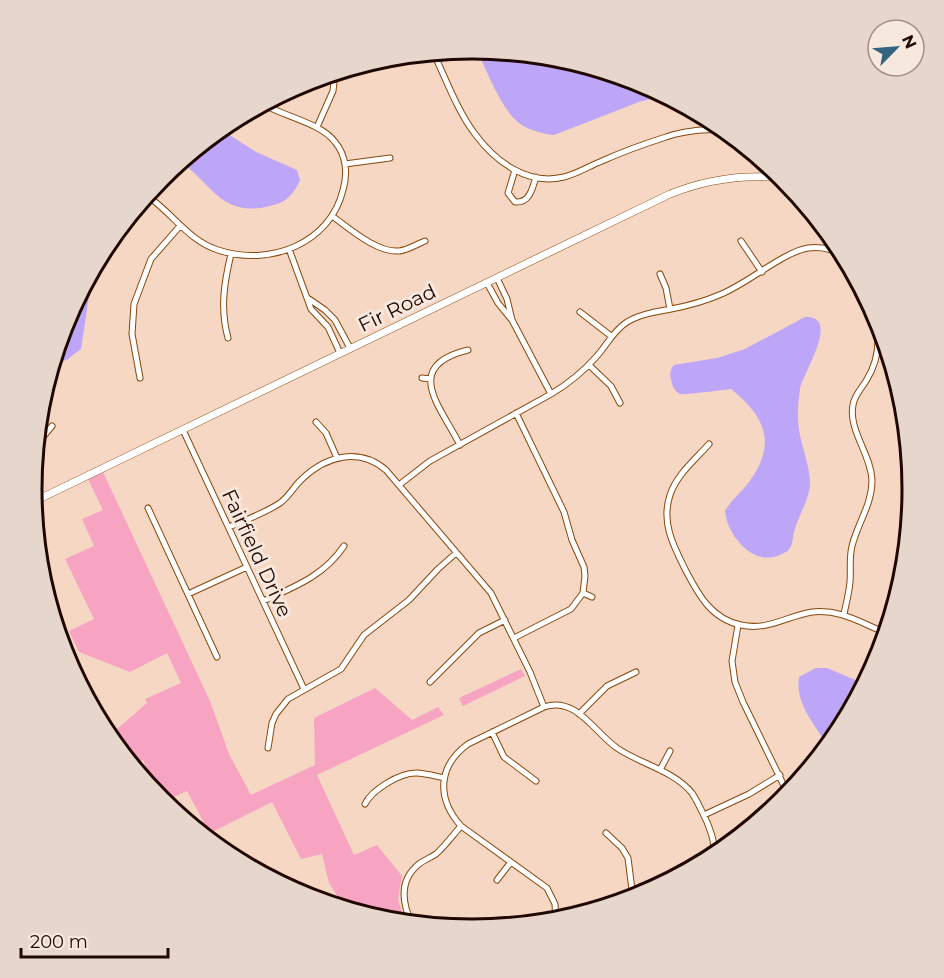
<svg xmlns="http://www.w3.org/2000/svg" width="944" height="978" font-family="Montserrat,sans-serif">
<rect width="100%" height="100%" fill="#f5d7c3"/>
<path fill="#f7a4c2" d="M 103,472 L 210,701 L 229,754 L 251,795 L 315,765 L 314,718 L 375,688 L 412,720 L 438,707 L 444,715 L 317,775 L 354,855 L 377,845 L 402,876 L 398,899 L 405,923 L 386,921 L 346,909 L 329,883 L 322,854 L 301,859 L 272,802 L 204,836 L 197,826 L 203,821 L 187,791 L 163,802 L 143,760 L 132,764 L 115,731 L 147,703 L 145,699 L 181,683 L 167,653 L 130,672 L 79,652 L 69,631 L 94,619 L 65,559 L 94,546 L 82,519 L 103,510 L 88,479 Z
M 521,669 L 525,676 L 463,706 L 459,698 Z"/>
<path fill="#bda5f8" d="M 476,49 L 520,53 L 526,59 L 541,66 L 579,63 L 641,82 L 665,95 L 639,102 L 554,135 C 543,134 528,130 519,123 C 500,108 487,70 476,49 Z
M 220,129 L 256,152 L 297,170 L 300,180 C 294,194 286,203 270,206 C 222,218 213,185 180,161 Z
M 106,244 L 89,296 L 81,349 L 68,359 L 51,367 L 65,320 Z
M 805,317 C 842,315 802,375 800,389 C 798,404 797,416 799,430 C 802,448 810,466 810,484 C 809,501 798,516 794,532 C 793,536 793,541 791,546 C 789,552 782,554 777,556 C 751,565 727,534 725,511 C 731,500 742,492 749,482 C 777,444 766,417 731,389 C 723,390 684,395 680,394 C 675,391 673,388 672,383 C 670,376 669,371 674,365 L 717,358 L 745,349 Z
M 816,668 L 827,668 L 865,684 L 838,734 L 828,747 C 815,723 795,705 799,677 Z"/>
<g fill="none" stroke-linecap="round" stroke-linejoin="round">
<defs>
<path id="minor" d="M 433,52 C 446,79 457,110 475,134 C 495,161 527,186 564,177 C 577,174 589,166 602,161 C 622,152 644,144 666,137 C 685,130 705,130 724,129
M 317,127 L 333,91 L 335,73
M 345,164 L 390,158
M 515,170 L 508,193 L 515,202 C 530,203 532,189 536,177
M 146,195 C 172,212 187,240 218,250 C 269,267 330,244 343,190 C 348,173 346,155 335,142 C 321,123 285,117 263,104
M 332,216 C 349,228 377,253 399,251 C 408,250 417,244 425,241
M 741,241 L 762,272
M 289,249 L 311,309 L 328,327 L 340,353
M 660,274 L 666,288 L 670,309
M 497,278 L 507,299 L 512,320 L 551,394
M 487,283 L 498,303 L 511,319
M 309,299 L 325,310 L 335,320 L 350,348
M 580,312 L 611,336
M 228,338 C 220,309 224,283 231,254
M 877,352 L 889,354
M 589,365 L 611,386 L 620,403
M 140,378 L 132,334 L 134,304 L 151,259 L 180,226
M 422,378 L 431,379
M 316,422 L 326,433 L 337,458
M 183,430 L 304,689
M 36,440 L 43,437 L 52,426
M 709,444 C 695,460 677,474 670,495 C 661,522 673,545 685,569 C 698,594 711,619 741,625 C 768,631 787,616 812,612 C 841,609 861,623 886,633
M 460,445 C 441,407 401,366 468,350
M 399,485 L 430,461 L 551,394 C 568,384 583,372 597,356 C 607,345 613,331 627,322 C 640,314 655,312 671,309 C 687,306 703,302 719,295 C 746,285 783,252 808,248 C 822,246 836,250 846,259
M 148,508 L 217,657
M 229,527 C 246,520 265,513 280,503 C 289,497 294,486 302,479 C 326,456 359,447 386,470 L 491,593 L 530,672 L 544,707
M 583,593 L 592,597
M 188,594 L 247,567
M 263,601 C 294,587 324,576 344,546
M 844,614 C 846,604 849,593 850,582 C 851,570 849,558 852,546 C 858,522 872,505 872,480 C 871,454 848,430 853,405 C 854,396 861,389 866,381 C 880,359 881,335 873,310
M 738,625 L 732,661 L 735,682 L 743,702 L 788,794
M 514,638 L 571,609 L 583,593 L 585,576 L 584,567 L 572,540 L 564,512 L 516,413
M 430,682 L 479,633 L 505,620
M 579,714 L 607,686 L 636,672
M 492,732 L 504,757 L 536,781
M 268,748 L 272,723 L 276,714 L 288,699 L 341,669 L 364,635 L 409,600 L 438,569 L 456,553
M 660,770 L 670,751
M 365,804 C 372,790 399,773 416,773 C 425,773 435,776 444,778
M 704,815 L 749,794 L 780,775
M 606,833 L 622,848 L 628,858 L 633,898
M 497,880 L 511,862
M 556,921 L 555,904 L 547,888 L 461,826 C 436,798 438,766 468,744 L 544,707 C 576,696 594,732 617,748 C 640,764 673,770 692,793 C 698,802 702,812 707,822 C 712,835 716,844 712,858
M 412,924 C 402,903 399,880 419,864 C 424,860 430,858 436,854 C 445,846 453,835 461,826"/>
<path id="tertiary" d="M 33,502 L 670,194 C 707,179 745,174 784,178"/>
</defs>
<use href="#minor" stroke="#88480c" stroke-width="7"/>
<use href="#tertiary" stroke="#88480c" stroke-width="8"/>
<use href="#minor" stroke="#fff" stroke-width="5"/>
<use href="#tertiary" stroke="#fff" stroke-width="7"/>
</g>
<g text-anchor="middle" stroke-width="6" stroke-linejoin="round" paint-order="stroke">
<g font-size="20" fill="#200700" stroke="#f7e8dd">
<text transform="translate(397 308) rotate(-26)" y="7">Fir Road</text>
<text transform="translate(257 553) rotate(65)" y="7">Fairfield Drive</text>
</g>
</g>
<path d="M0 0H944V978H0ZM42 489a430 430 0 1 1 860 0a430 430 0 1 1-860 0Z" fill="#e6d6cb" fill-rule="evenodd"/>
<path fill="none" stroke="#200700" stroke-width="3" d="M42 489a430 430 0 1 1 860 0a430 430 0 1 1-860 0Z"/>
<g transform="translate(896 48) rotate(65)"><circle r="28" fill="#f7e8dd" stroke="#a18e85" stroke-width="1.5"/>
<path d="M0-4.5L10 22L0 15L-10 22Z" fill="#326481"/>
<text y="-9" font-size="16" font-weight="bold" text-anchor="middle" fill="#200700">N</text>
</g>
<path d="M21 948v9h147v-9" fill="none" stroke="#200700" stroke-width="3"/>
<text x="30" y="948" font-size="18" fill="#200700" stroke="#f7e8dd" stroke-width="4.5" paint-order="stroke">200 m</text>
</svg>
